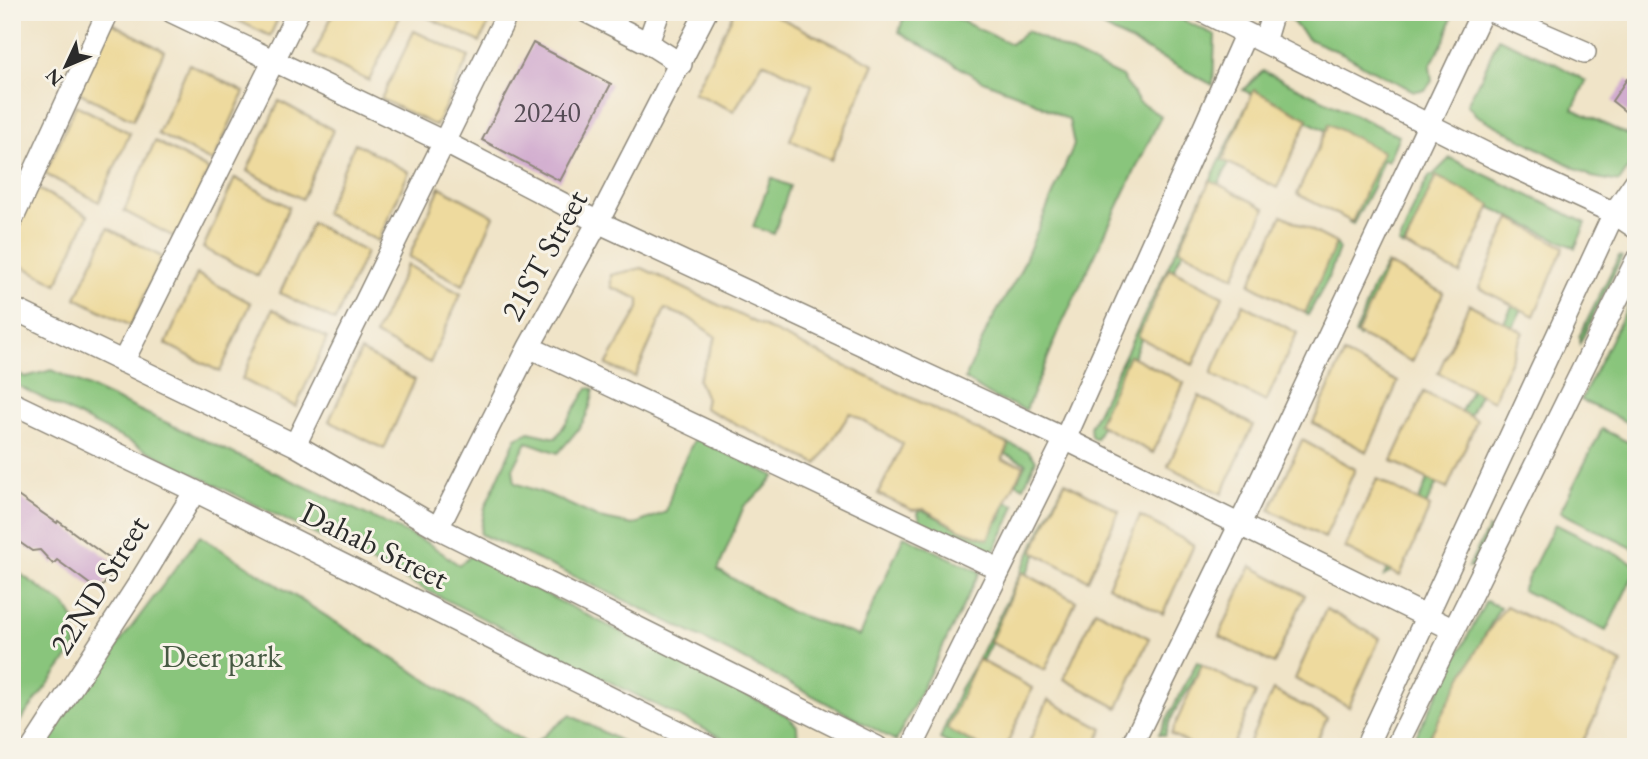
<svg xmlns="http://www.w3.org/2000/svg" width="1648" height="759" font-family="'EB Garamond',serif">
<rect width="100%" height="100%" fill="#f7f3e8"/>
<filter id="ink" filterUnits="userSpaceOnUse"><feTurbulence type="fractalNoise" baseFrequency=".0143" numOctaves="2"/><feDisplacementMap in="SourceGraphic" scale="14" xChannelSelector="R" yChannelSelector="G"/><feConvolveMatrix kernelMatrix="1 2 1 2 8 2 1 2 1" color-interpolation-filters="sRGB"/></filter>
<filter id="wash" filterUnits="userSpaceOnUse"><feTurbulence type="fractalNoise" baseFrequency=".00686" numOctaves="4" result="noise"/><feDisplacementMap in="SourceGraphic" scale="28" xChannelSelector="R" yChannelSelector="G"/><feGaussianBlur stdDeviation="1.57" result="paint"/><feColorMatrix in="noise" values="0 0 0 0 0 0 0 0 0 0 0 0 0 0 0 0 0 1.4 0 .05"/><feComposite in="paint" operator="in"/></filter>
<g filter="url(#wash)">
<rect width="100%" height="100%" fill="#f0e4c8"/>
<path fill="#89c57b" stroke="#5a7853" stroke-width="2" d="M 905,12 L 942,12 L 1011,44 L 1027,31 L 1122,77 L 1139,102 L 1161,116 L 1061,326 L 1026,410 L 993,397 L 965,379 L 988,327 L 1019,274 L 1074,145 L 1069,120 L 1022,96 L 983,81 L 899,32 Z
M 1075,12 L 1166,12 L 1215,35 L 1213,85 Z
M 1294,12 L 1452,12 L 1453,13 L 1446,37 L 1430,66 L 1432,81 L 1425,90 L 1414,91 L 1370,69 L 1344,54 L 1308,39 L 1290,19 Z
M 1498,38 L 1554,63 L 1586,81 L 1573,109 L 1636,139 C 1636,156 1629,169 1619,182 L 1592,177 L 1476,115 L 1467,104 L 1483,74 Z
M 1263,71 L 1399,136 L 1388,161 L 1383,159 L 1373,187 L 1353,224 L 1349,222 L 1378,156 L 1243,90 Z
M 1246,107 L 1257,110 L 1167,282 L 1096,439 L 1091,436 L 1090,427 Z
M 1450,158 L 1586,223 L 1575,248 L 1434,180 L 1423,210 L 1403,247 L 1399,244 L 1418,197 L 1430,175 L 1432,176 Z
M 771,178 L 790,186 L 774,234 L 753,227 Z
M 1336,243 L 1339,248 L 1328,279 L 1308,315 L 1305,313 L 1323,266 Z
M 1539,250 L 1548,255 L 1395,569 L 1384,576 L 1398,542 Z
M 1619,256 L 1622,257 L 1580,343 L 1579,337 Z
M 1386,265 L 1389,269 L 1378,300 L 1359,337 L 1355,334 L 1373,287 Z
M 1636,279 L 1636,427 L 1581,400 L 1627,308 Z
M 52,370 L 428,543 L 459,565 L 470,556 L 788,716 L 797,726 L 798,747 L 740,747 L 12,383 L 12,371 L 25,377 Z
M 588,388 L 594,389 C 589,420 578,430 558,453 L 527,442 L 513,469 L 515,483 L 549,495 L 599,518 L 633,525 L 666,512 L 676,477 L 695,438 L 775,476 L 763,490 L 744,506 L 718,570 L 791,612 L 859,636 L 904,536 L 980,572 L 896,741 C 761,666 622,596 480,534 L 485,507 L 516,438 L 529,432 L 556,438 Z
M 1602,429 L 1636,446 L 1636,550 L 1560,512 Z
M 1001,441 L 1028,451 L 1036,460 L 1024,487 L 1016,483 L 1026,463 L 1000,452 Z
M 1065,482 L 1070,489 L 947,729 L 982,747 L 956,747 L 940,739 L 960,689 L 978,659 Z
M 1006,502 L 1015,505 L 1009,521 L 993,553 L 967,540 L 921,523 L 918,513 L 921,509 L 965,532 L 983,534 L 1001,519 Z
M 1555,524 L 1636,564 L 1636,570 L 1606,631 L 1522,590 Z
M 1488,529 L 1492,530 L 1473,567 L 1468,567 Z
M 200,536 L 531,746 L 570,715 L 632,747 L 41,747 Z
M 12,568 L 66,606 L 74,619 L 76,647 L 12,732 Z
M 1486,601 L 1500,607 L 1424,747 L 1410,747 Z
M 1197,662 L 1202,665 C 1191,689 1172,709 1165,735 L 1159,734 Z"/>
<path fill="#eeda9e" stroke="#8c8264" stroke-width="2" d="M 220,12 L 281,12 L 270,36 Z
M 334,12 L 402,12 L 369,81 L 314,54 Z
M 426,12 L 494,12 L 480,42 L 425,16 Z
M 734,12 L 768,12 L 874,64 L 831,160 L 790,140 L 812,85 L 763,62 L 734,111 L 694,93 Z
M 110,22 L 164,51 L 133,120 L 78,92 Z
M 414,31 L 469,57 L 436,126 L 381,99 Z
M 189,64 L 244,92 L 213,162 L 158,134 Z
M 1254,90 L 1308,119 L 1277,188 L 1223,160 Z
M 279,101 L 333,130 L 302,199 L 247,171 Z
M 76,105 L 130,133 L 99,202 L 45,174 Z
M 1329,124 L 1383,152 L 1352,222 L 1297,194 Z
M 155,141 L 209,170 L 178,239 L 124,211 Z
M 355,143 L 409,172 L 378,241 L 324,213 Z
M 1436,176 L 1491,205 L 1460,274 L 1405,246 Z
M 235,178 L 289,207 L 258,276 L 203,248 Z
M 1210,180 L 1265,208 L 1234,277 L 1179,249 Z
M 34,187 L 88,215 L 57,284 L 12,261 L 12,234 Z
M 440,187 L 494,216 L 463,285 L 409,257 Z
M 1282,215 L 1336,243 L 1305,313 L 1250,284 Z
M 1510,218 L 1564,247 L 1534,316 L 1479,288 Z
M 312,223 L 366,252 L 335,321 L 280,293 Z
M 108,228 L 162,257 L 131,326 L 76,298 Z
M 1388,264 L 1443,293 L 1412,362 L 1357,334 Z
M 407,265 L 461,294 L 430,363 L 375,335 Z
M 642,268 L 1009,445 L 1002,460 L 1024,465 L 988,539 L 961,530 L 924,509 L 912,510 L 878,494 L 903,444 L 850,413 L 817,464 L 704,408 L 706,398 L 698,380 L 716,337 L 689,318 L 665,309 L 635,377 L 606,365 L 639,308 L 639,299 L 611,287 L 611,275 Z
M 1169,268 L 1223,296 L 1193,365 L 1138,337 Z
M 197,274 L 251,303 L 220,372 L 166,344 Z
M 1243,304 L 1297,333 L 1266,402 L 1211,374 Z
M 1469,304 L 1523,332 L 1493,401 L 1438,373 Z
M 273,309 L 327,338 L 296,407 L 242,379 Z
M 361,351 L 415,380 L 384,449 L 329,421 Z
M 1344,354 L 1398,382 L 1367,452 L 1313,423 Z
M 1129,355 L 1184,383 L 1153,453 L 1098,424 Z
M 1424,392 L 1477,420 L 1447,489 L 1392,461 Z
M 1199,396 L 1253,425 L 1222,494 L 1168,466 Z
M 1302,440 L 1355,469 L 1325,538 L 1270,510 Z
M 1377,479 L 1430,507 L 1400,576 L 1345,548 Z
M 1065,482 L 1119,511 L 1088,580 L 1033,552 Z
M 1140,516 L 1194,545 L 1163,614 L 1108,586 Z
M 1251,566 L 1305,595 L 1274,664 L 1219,636 Z
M 1022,572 L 1076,601 L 1045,670 L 990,642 Z
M 1506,606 L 1622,663 L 1580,747 L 1424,747 L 1484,637 Z
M 1326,609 L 1380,638 L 1349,707 L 1295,679 Z
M 1095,610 L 1149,638 L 1118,708 L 1064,679 Z
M 978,659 L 1032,688 L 1006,747 L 982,747 L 947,729 Z
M 1202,665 L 1256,693 L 1232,747 L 1196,747 L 1171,734 Z
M 1273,690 L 1327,718 L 1314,747 L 1247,747 Z
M 1048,700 L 1103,729 L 1094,747 L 1027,747 Z"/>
<g id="blocks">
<path fill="#d1accf" d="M 533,43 L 611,84 L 560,181 L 482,140 Z
M 1627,79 L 1636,86 L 1636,92 L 1627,113 L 1612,101 Z
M 12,492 L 57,523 L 58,521 L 118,565 L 99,591 L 57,560 L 53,564 L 40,550 L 32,551 L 12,537 Z"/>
</g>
</g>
<g filter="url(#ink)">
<use href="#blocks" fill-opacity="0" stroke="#8e887a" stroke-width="2"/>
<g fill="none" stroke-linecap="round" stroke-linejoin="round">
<defs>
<path id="street" d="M 172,12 L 444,142 L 598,222 L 1065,439 L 1454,630
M 587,12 L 648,43
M 659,12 L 648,43 L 681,64
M 1204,12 L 1495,158 L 1614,213 L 1636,228
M 1493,12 L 1585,52
M 1264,42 L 1273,12
M 12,220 L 108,12
M 12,308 L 295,445 L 438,528 L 877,747
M 529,347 L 999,569
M 123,362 L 298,12
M 12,403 L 195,491 L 709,747
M 295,445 L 508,12
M 438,528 L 529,347 L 598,222 L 706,12
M 33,747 L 138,585 L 195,491
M 912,747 L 1065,439 L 1246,33
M 1131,747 L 1239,526 L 1482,12
M 1366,747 L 1614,213 L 1636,181
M 1396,747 L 1636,261"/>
</defs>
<use href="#street" stroke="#8e887a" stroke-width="24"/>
<use href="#street" stroke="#fff" stroke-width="21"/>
</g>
</g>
<g text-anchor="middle" stroke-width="6" stroke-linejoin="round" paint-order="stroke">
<g font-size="28" fill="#544b54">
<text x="547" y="122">20240</text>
</g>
<g font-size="32" fill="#2b2b2b" stroke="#f7f3e8">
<text transform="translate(544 255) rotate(-61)" y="11">21ST Street</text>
<text transform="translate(375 545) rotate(26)" y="11">Dahab Street</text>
<text transform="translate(99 585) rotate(-58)" y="11">22ND Street</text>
</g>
<g font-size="32" fill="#475943" stroke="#f7f3e8">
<text x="222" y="667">Deer park</text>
</g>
</g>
<rect width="1648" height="759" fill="none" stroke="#f7f3e8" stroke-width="42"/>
<g transform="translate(66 66) rotate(226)" stroke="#f7f3e8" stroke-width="5" paint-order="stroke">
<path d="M0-5L12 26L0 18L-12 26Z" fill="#2b2b2b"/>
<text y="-10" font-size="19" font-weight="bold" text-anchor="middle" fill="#2b2b2b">N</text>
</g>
</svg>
